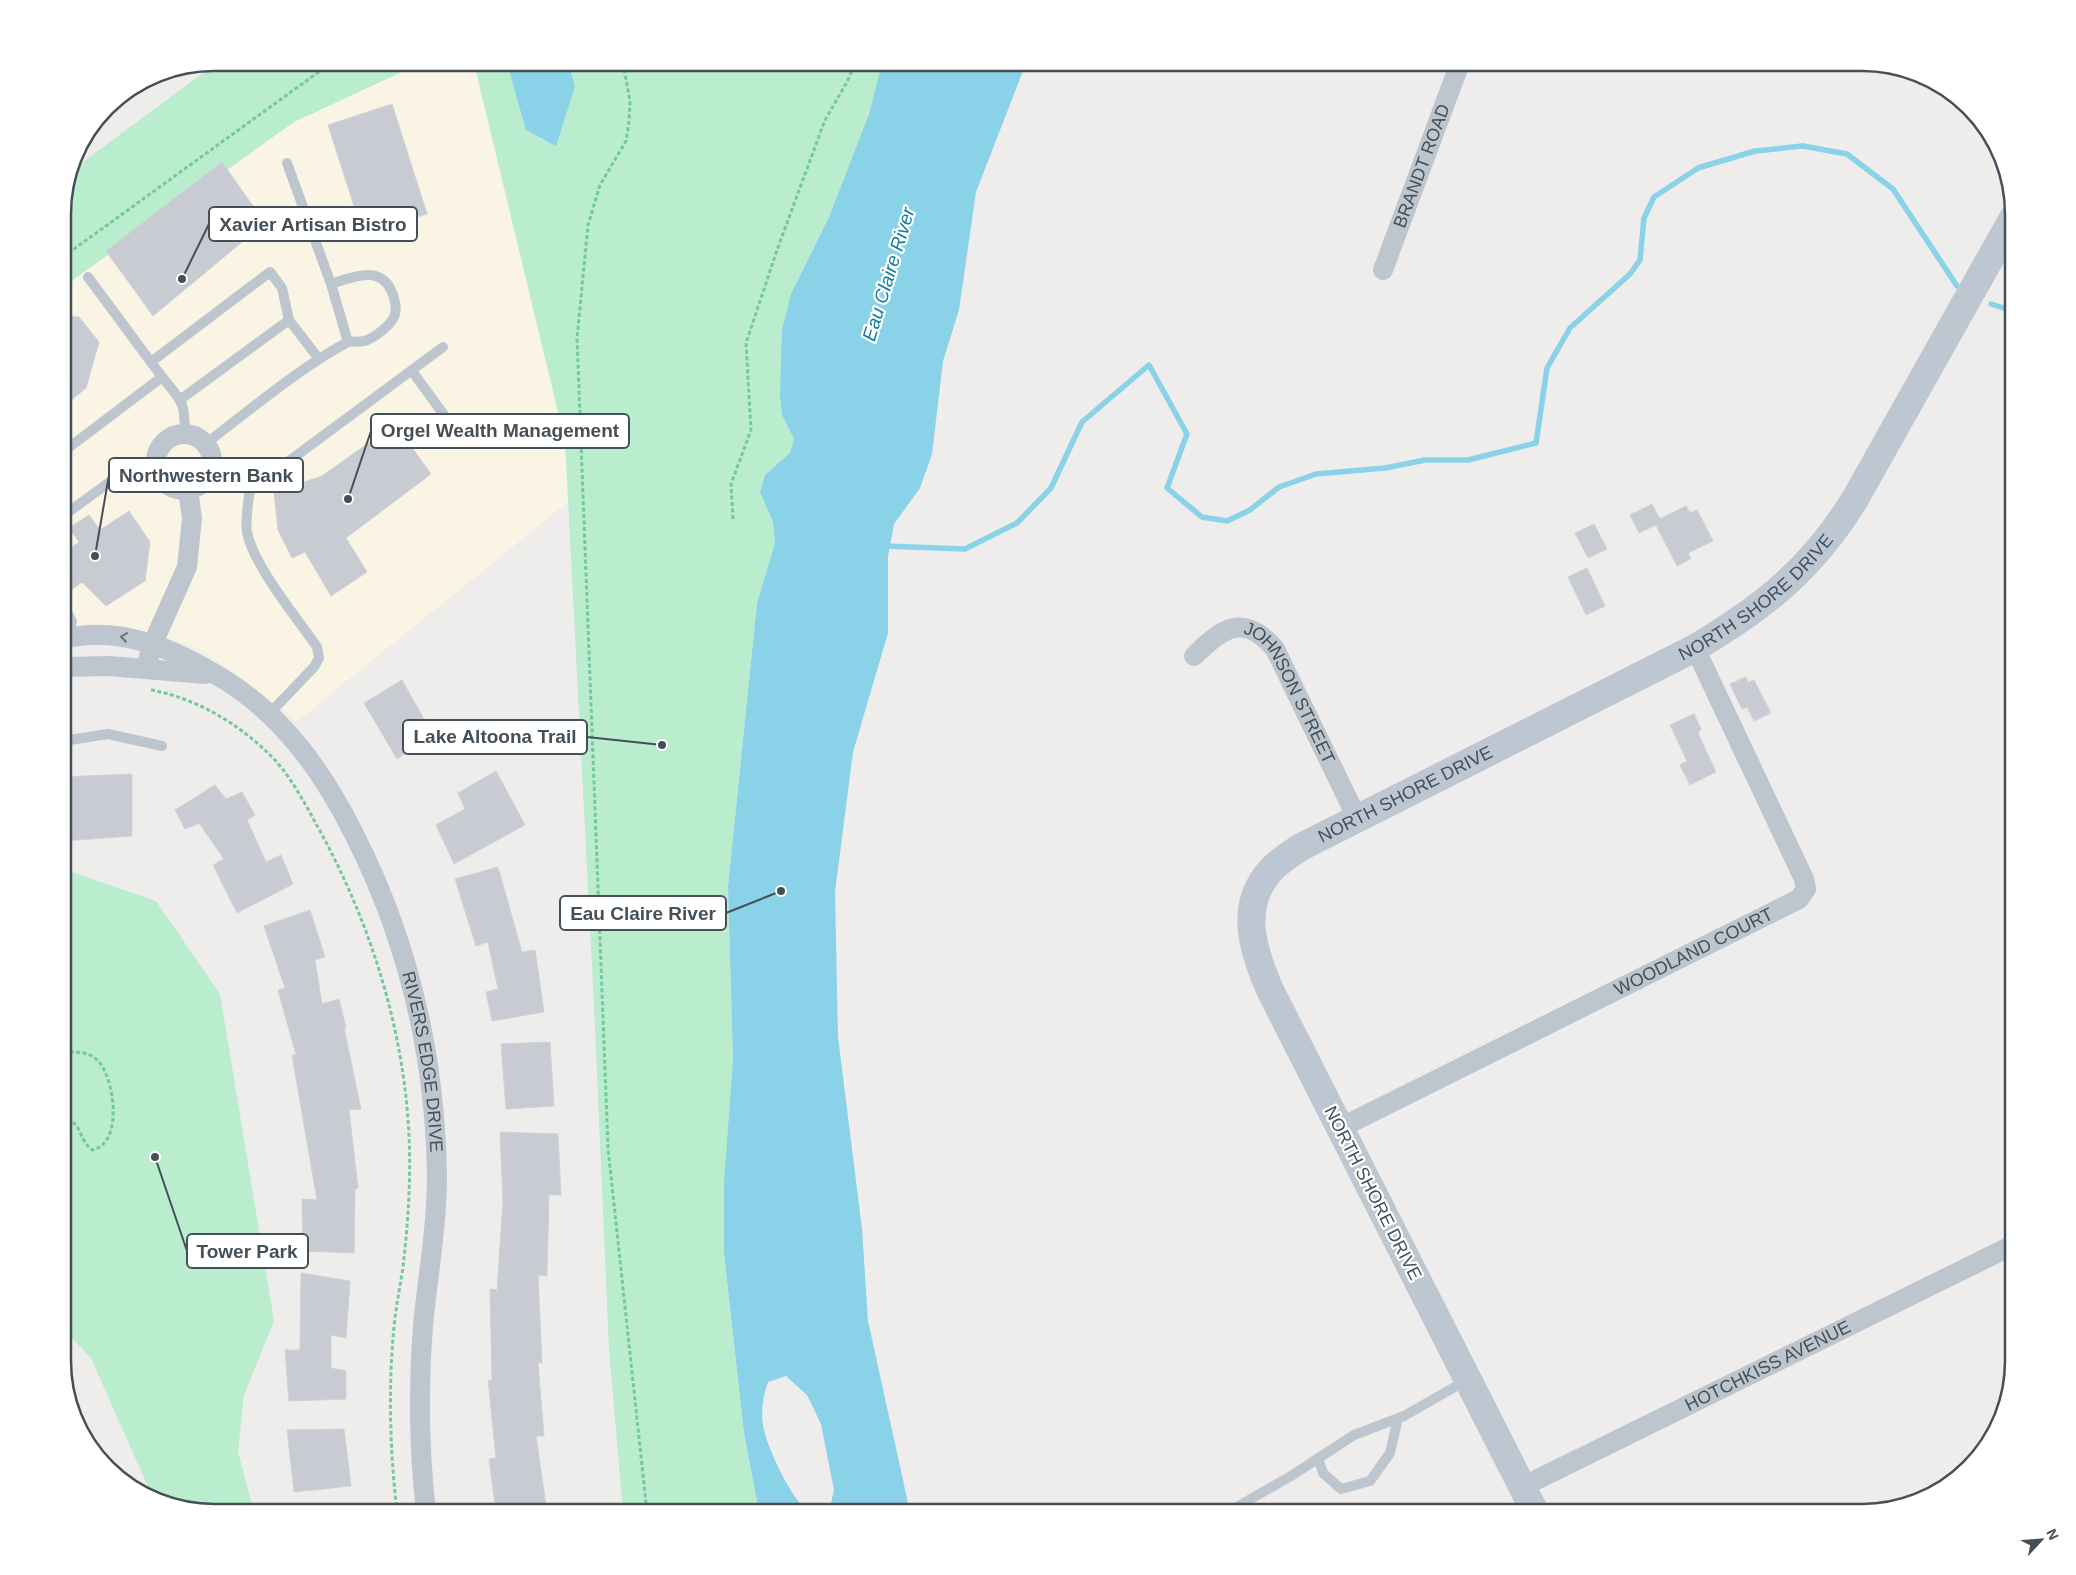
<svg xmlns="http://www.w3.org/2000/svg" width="2076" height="1575" font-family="Helvetica,sans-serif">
<rect width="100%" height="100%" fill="#efecec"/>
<path fill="#faf4e4" d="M 421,63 L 474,63 L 565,441 L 568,502 L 296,722 L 289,715 L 237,675 L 204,652 L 184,643 L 142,632 L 63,633 L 63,287 L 294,122 Z"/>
<path fill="#baecce" d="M 216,63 L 421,63 L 294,122 L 63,287 L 63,205 L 71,171 Z
M 474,63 L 882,63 L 869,114 L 829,217 L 791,294 L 782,415 L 794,439 L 790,453 L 765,475 L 760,492 L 773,522 L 775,543 L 757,603 L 728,887 L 733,1059 L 724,1181 L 724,1253 L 744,1433 L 759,1512 L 623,1512 L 609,1349 L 594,1005 L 565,441 Z
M 63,869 L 156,901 L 220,994 L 274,1321 L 244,1395 L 238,1452 L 254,1512 C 221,1512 183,1514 153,1498 L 91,1358 L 63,1329 Z"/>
<path fill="#89d2e7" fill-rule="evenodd" d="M 507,63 L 568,63 L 575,86 L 556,146 L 526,130 Z
M 882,63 L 1026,63 L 976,192 L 959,310 L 943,361 L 932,454 L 920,488 L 894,524 L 888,556 L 888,633 L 853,752 L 835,892 L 838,1037 L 862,1229 L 868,1321 L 910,1512 L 759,1512 L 744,1433 L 724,1253 L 724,1181 L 733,1059 L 728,887 L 757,603 L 775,543 L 773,522 L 760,492 L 765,475 L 790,453 L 794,439 L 782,415 L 780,395 L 782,330 L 791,294 L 829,217 L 869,114 ZM 786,1376 L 807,1395 L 821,1424 L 834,1490 L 830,1507 C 822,1509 815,1513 808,1510 C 793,1503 769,1450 765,1434 C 760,1417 762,1398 768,1382 Z"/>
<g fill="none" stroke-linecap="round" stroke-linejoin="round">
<path stroke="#89d2e7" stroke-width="5.5" d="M 1991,304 L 2013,311
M 884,546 L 965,549 L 1017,523 L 1051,488 L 1082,422 L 1149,365 L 1187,434 L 1167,488 L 1202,517 L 1227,521 L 1250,510 L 1279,487 L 1316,474 L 1385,468 L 1425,460 L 1468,460 L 1536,443 L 1547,368 L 1570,328 L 1630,274 L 1640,260 L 1644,218 L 1654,197 L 1698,168 L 1755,151 L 1803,146 L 1847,154 L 1893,189 L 1957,286"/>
</g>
<path fill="#c8cbd1" stroke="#d0d2d7" d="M 392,104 L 427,214 L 363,234 L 328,125 Z
M 222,162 L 265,223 L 153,316 L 106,251 Z
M 63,316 L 79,317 L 99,342 L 86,388 L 63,407 Z
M 395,424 L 431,474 L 346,538 L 367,572 L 331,596 L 305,552 L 292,558 L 278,530 L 274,492 L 322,476 Z
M 1652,504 L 1660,519 L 1686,506 L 1690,513 L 1697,510 L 1713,541 L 1688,553 L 1691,559 L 1677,566 L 1656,525 L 1639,533 L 1630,515 Z
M 129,511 L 150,542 L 145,581 L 106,606 L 82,582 L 63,596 L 63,554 L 79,542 L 69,528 L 89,515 L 100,530 Z
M 1594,524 L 1607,549 L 1588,558 L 1575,533 Z
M 1587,568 L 1605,606 L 1586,615 L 1568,577 Z
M 1746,677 L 1748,682 L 1754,680 L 1771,713 L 1754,721 L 1747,707 L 1742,709 L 1730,684 Z
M 402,680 L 433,735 L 397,759 L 364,703 Z
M 1694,714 L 1701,729 L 1698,733 L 1716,772 L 1690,785 L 1680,765 L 1687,761 L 1670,725 Z
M 496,771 L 525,825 L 454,864 L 436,825 L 465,809 L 458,793 Z
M 132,774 L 132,836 L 63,841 L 63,777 Z
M 215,785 L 226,799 L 242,792 L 255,815 L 247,820 L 266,862 L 281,855 L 293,884 L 237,913 L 213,865 L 224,859 L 199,823 L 185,829 L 175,810 Z
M 498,867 L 522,952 L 535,950 L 544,1012 L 492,1021 L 486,992 L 498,989 L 488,942 L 476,946 L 455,879 Z
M 310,910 L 325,957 L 315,960 L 322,1004 L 339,999 L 346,1028 L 344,1028 L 361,1109 L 349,1110 L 358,1188 L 355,1189 L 354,1253 L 303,1251 L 302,1199 L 317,1200 L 292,1055 L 296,1055 L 278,990 L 285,988 L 264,926 Z
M 550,1042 L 554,1106 L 506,1109 L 501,1044 Z
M 500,1132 L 558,1134 L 561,1195 L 549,1195 L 547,1276 L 538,1275 L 542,1363 L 538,1363 L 544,1436 L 536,1436 L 547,1512 L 496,1512 L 489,1459 L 496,1458 L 488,1380 L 492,1380 L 490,1289 L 497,1290 L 503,1202 Z
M 301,1273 L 350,1281 L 346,1338 L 331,1335 L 331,1368 L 346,1371 L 346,1399 L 289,1401 L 285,1350 L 300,1350 Z
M 344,1429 L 351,1486 L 294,1492 L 287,1430 Z"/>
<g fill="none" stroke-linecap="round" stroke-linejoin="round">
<path stroke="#74c8a0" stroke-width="3" stroke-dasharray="4 2.5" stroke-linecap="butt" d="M 623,63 L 630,101 L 629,122 L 626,141 L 600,185 L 588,225 L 577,338 L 608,1148 L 647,1512
M 63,257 L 331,63
M 733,519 L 731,484 L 751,430 L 746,343 L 777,250 L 825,120 L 847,82 L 855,63
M 151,690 C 195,698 236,722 268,753 C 288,772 302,798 315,822 C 369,918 404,1027 409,1136 C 411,1180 408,1224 403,1267 C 400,1287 396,1306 394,1327 C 388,1388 390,1451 397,1512
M 63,1052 C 74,1052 87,1051 96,1059 C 114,1073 125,1144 92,1150 C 78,1139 84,1125 63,1116"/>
<path stroke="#bdc6ce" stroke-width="10" d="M 287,163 L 331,284
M 88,277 L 162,377
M 151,362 L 270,272 L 282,288 L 289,320 L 319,359
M 412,371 L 463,441
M 181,399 L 289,320
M 205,444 C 249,411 298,369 346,343 C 351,340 358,343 364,341 C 373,339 390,326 394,317 C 397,311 395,301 393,295 C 383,264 354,276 331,284 L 348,342
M 63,452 L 162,377 C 182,401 185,402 185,434
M 209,474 L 250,490 L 443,347
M 250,490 C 248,504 245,518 247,532 C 253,565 297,618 317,647 L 319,658 L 314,667 L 270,713
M 63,516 L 122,473 L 133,468 L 156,466
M 63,603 L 72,622 L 67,638
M 63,741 L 108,734 L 162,746
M 1318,1458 L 1323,1473 L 1341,1489 L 1370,1481 L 1390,1453 L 1398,1418
M 1228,1512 L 1291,1476 L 1354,1435 L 1404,1416 L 1467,1380"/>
<g stroke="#bdc6ce" stroke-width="20">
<path id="s1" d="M 1383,270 L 1460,63"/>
<circle cx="184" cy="462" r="28"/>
<path id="s2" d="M 63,639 C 121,624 176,650 225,680 C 284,717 323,772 354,834 C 408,940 435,1056 437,1175 C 437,1225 428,1275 423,1325 C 418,1388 419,1450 426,1512"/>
<path id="s3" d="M 1194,656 C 1222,628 1244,612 1275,649 L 1357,818"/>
<path d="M 63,667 L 109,666 L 205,674"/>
<path d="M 146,668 L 153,643 L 187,567 L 192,518 L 188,490"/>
<path id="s4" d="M 1340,1128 L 1799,899 L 1806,889 L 1804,879 L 1695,648"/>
<path id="s5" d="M 1522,1487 L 2013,1245"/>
</g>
<path stroke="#bdc7d2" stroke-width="28" id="s6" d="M 1535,1512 L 1270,990 C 1253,951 1238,906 1271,870 C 1279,861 1291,854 1301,847 L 1695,648 C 1764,607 1812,569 1855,499 L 2013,218"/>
</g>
<defs><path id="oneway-chevron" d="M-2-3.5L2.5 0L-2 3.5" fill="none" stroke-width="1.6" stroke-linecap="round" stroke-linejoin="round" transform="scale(1.25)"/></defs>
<use stroke="#69737b" href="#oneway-chevron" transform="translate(124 637) rotate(-172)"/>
<g text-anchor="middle" stroke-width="4.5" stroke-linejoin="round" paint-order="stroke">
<g font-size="18" fill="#454f58" stroke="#fff">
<text dy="6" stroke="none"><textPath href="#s1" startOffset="111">BRANDT ROAD</textPath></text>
<text dy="6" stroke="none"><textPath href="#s6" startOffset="1272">NORTH SHORE DRIVE</textPath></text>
<text dy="6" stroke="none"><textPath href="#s3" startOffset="142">JOHNSON STREET</textPath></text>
<text dy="6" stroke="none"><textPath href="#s6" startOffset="868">NORTH SHORE DRIVE</textPath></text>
<text dy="6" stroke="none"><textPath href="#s4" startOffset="395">WOODLAND COURT</textPath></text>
<text dy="6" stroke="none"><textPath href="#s2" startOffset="615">RIVERS EDGE DRIVE</textPath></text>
<text transform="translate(1373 1193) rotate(63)" y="6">NORTH SHORE DRIVE</text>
<text dy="6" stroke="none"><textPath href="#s5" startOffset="274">HOTCHKISS AVENUE</textPath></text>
</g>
<g font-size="19" font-style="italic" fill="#117e9f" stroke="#fff">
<text transform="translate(888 274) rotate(-73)" y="7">Eau Claire River</text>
</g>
</g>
<path d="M0 0H2076V1575H0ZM214 71H1862A143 143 0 0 1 2005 214V1361A143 143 0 0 1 1862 1504H214A143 143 0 0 1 71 1361V214A143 143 0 0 1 214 71Z" fill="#fff" fill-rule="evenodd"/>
<path fill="none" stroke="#454f58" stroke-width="2.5" d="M214 71H1862A143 143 0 0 1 2005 214V1361A143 143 0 0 1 1862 1504H214A143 143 0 0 1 71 1361V214A143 143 0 0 1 214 71Z"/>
<path fill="none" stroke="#454f58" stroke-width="2" d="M182 279L209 224M348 499L371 431M95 556L109 475M662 745L587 737M781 891L726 913M155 1157L187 1251"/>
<g fill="#454f58" stroke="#fff" stroke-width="2">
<circle cx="182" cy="279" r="5"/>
<circle cx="348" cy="499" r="5"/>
<circle cx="95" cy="556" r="5"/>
<circle cx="662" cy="745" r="5"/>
<circle cx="781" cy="891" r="5"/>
<circle cx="155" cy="1157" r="5"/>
</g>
<g fill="#fff" stroke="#454f58" stroke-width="2">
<rect x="209" y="207" width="208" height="34" rx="5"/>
<rect x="371" y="414" width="258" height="34" rx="5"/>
<rect x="109" y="458" width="194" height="34" rx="5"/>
<rect x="403" y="720" width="184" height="34" rx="5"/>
<rect x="560" y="896" width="166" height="34" rx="5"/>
<rect x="187" y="1234" width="121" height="34" rx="5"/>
</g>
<g font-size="19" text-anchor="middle" font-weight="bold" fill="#454f58">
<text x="313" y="231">Xavier Artisan Bistro</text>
<text x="500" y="437">Orgel Wealth Management</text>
<text x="206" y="482">Northwestern Bank</text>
<text x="495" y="743">Lake Altoona Trail</text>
<text x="643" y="920">Eau Claire River</text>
<text x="247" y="1258">Tower Park</text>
</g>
<g transform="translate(2041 1540) rotate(64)" stroke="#ffffff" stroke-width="4" paint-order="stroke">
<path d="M0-4L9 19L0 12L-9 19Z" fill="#454f58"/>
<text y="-8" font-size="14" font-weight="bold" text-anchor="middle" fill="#454f58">N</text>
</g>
</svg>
